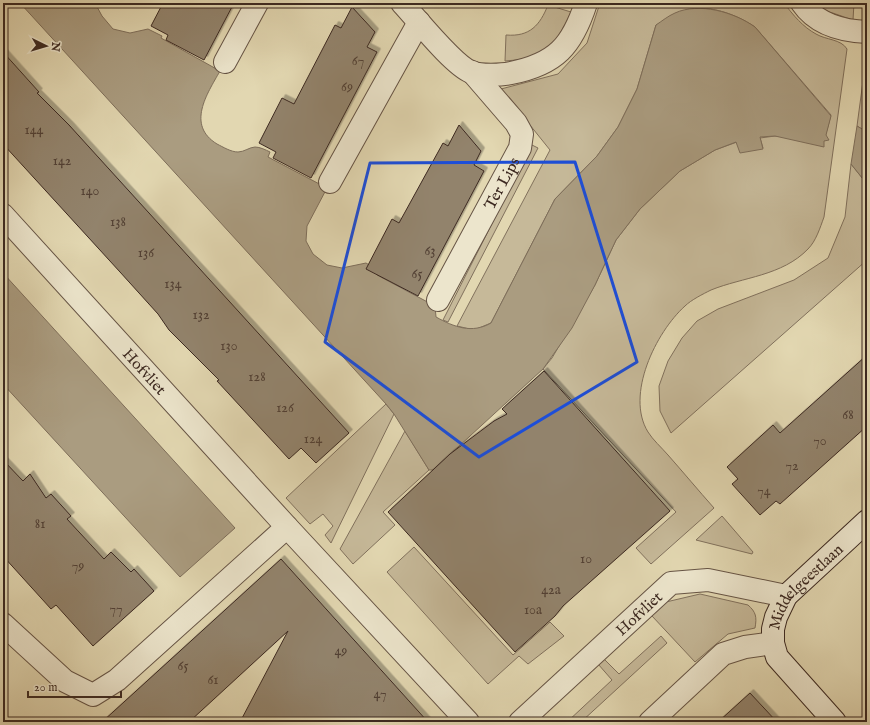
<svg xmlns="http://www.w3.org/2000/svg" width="870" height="725" font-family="'IM FELL English',serif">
<defs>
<filter id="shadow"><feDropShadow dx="3.5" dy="-3.5" stdDeviation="0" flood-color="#0004"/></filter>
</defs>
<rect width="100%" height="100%" fill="#e2d7b1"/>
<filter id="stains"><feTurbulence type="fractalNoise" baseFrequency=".005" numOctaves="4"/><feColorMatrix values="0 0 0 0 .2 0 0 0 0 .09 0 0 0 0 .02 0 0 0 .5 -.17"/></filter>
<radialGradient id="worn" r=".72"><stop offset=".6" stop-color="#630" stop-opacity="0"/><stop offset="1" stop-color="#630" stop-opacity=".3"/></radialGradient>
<path fill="#c6b999" stroke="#81715d" d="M 600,3 L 784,3 C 793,15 803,27 816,34 C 826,40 841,39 847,49 L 824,217 C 820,228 816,241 808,249 C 782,276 743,277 711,290 C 703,294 691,300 685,306 C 656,332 625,395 648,432 C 653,440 661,447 668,455 C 683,472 698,490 714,508 L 651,564 L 636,548 L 676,512 L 543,369 L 552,358 L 595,285 L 616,240 L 640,209 L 680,171 L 715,150 L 737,142 L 763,148 L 760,138 L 775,136 L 824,141 L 831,115 L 755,27 C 739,16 710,4 691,10 C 679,13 668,20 656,25 L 637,89 L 618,127 L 597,156 L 555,199 L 491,323 L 474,330 L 457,326 L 550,150 L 501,89 L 558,74 L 587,43 Z
M 816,3 L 854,3 L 853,20 L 824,10 Z
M 548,5 L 571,12 C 554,48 546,58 505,61 L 506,35 C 530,37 540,25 548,5 Z
M 867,51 L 867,132 L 857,126 Z
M 532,145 L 538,148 L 448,322 L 443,320 Z
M 851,164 L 867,184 L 867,260 L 671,433 L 660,411 L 659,386 L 668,361 L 682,338 L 697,321 L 718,309 L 794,280 L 828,258 L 845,217 Z
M 386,404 L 394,414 L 331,543 L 325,535 L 333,526 L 323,514 L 310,524 L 286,498 Z
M 405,431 L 429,470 L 383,512 L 395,525 L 353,564 L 340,549 Z
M 722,516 L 753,552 L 752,554 L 696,540 Z
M 414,547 L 513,655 L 550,622 L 564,636 L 528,664 L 519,656 L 488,684 L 387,572 Z
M 700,594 L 748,605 C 756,612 757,617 755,628 L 728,634 L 695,662 L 652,616 L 666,602 Z
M 661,636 L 667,643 L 581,722 L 567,722 L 612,680 L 598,664 L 604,659 L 619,674 Z"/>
<path fill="#aa9c80" stroke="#7e6e5a" d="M 20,3 L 95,3 L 102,16 L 113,29 L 130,33 L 148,29 L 162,36 L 161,38 L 220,71 C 207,94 186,125 217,144 C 223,147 231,152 238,152 C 244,152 250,147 255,147 C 260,147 266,150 270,152 L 268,157 L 327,188 L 307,226 L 306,241 L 313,254 L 327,265 L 342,268 L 366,263 L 379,271 L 377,275 L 435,306 L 436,317 C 454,327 472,334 491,323 L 555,199 L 597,156 L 618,127 L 637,89 L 656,25 C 662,21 668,16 675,13 C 699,2 734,12 755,27 L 831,116 L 826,135 L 829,140 L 824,141 L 824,147 L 775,136 L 760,137 L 763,149 L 740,153 L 736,142 L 715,150 L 680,171 L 640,209 L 616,240 L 595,285 L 572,328 L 543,369 L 433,470 L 429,470 L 394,414 L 386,404 Z
M 857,126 L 867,132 L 867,184 L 851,164 Z
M 3,273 L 235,528 L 180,577 L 3,384 Z"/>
<path fill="#92836c" stroke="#3c2921" filter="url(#shadow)" d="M 163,3 L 234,3 L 204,60 L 166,40 L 168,35 L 151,26 Z
M 352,7 L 375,32 L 367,47 L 377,52 L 311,178 L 273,158 L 276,152 L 259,143 L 282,98 L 294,104 L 335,25 L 341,28 Z
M 3,52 L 39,92 L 37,93 L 69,125 L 349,433 L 316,463 L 301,448 L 289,459 L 217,381 L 219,380 L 169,330 L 158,314 L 120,272 L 3,144 Z
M 459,125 L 481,151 L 474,165 L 484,171 L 418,296 L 366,269 L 392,219 L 399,223 L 443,143 L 448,146 Z
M 867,355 L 867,426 L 780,504 L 776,501 L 760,515 L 732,484 L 738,479 L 727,467 L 773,425 L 780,433 Z
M 544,371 L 670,511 L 563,606 L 555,616 L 515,652 L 388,512 L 450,454 L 494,421 L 507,414 L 502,409 Z
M 3,460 L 23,481 L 30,474 L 46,498 L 51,494 L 71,516 L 67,519 L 104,559 L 111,552 L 131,572 L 134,569 L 154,591 L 93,646 L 56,605 L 51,609 L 3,556 Z
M 281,559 L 428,722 L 240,722 L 288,631 L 189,722 L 102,722 Z
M 750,693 L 777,722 L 718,722 Z"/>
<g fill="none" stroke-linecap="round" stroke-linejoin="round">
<defs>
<g id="street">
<path d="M 402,3 C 417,19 453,65 471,72 C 480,76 502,75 511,73 C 556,64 572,46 586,3"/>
<path d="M 802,3 C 817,25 842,31 867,32"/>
<path d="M 225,62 L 257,3"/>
<path d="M 330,182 L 419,22"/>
<path id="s1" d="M 3,215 L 287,527 L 468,722"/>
<path id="s2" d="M 438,300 L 520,148 L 522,134 L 516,123 L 472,72"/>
<path d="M 3,624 L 65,681 L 93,695 L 117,680 L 287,527"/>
<path id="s3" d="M 520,722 L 671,583 L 708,580 L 786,596"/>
<path d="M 650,722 L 723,654 L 745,647 L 773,643"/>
</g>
<g id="secondary">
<path id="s4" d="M 835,722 L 777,657 L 773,643 L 773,629 L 776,617 L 786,596 L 867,521"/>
</g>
</defs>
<use href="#street" stroke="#665445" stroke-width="24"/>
<use href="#secondary" stroke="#3c2921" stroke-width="24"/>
<use href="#street" stroke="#ece5cc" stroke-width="22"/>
<use href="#secondary" stroke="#ece5cc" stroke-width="22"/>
</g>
<path fill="none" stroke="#1d4ed8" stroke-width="3" stroke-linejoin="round" d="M 575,162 L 637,362 L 479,457 L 325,342 L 370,163 Z"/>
<g text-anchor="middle" stroke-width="3" stroke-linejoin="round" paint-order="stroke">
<g font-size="14" fill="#524034">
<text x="358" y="65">67</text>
<text x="347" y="91">69</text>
<text x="34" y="134">144</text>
<text x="62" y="165">142</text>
<text x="90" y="195">140</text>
<text x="118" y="226">138</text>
<text x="430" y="255">63</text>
<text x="146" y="257">136</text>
<text x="417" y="278">65</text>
<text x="173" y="288">134</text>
<text x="201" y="319">132</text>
<text x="229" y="350">130</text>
<text x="257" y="381">128</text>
<text x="285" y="412">126</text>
<text x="848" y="419">68</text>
<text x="313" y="443">124</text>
<text x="820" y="445">70</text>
<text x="792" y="470">72</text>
<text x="764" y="495">74</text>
<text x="40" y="528">81</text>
<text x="586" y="563">10</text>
<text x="78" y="570">79</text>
<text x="551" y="594">42a</text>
<text x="116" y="613">77</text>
<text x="533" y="614">10a</text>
<text x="341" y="655">49</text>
<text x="183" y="670">65</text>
<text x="213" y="684">61</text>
<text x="380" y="698">47</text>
</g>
<g font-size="16" fill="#3c2921" stroke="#ece5cc">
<text dy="6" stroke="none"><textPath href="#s2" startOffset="133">Ter Lips</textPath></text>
<text dy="6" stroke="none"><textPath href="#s1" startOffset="211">Hofvliet</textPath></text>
<text dy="6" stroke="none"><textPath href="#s4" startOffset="170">Middelgeestlaan</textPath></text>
<text dy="6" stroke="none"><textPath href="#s3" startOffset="161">Hofvliet</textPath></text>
</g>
</g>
<rect width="870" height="725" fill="none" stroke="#e2d7b1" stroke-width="16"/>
<rect x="4" y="4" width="862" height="717" fill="none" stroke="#3c2921" stroke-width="2"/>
<rect x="8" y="8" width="854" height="709" fill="none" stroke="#3c2921"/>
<g transform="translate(46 46) rotate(95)" stroke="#ece5cc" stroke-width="3" paint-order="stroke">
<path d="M0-3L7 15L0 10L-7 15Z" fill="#3c2921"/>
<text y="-6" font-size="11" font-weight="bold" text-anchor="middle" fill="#3c2921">N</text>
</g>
<path d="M28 691v6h93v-6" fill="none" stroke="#3c2921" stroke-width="2"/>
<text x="34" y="691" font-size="12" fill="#3c2921" stroke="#ece5cc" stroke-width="3" paint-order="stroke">20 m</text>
<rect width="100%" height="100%" filter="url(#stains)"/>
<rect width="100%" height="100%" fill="url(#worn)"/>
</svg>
